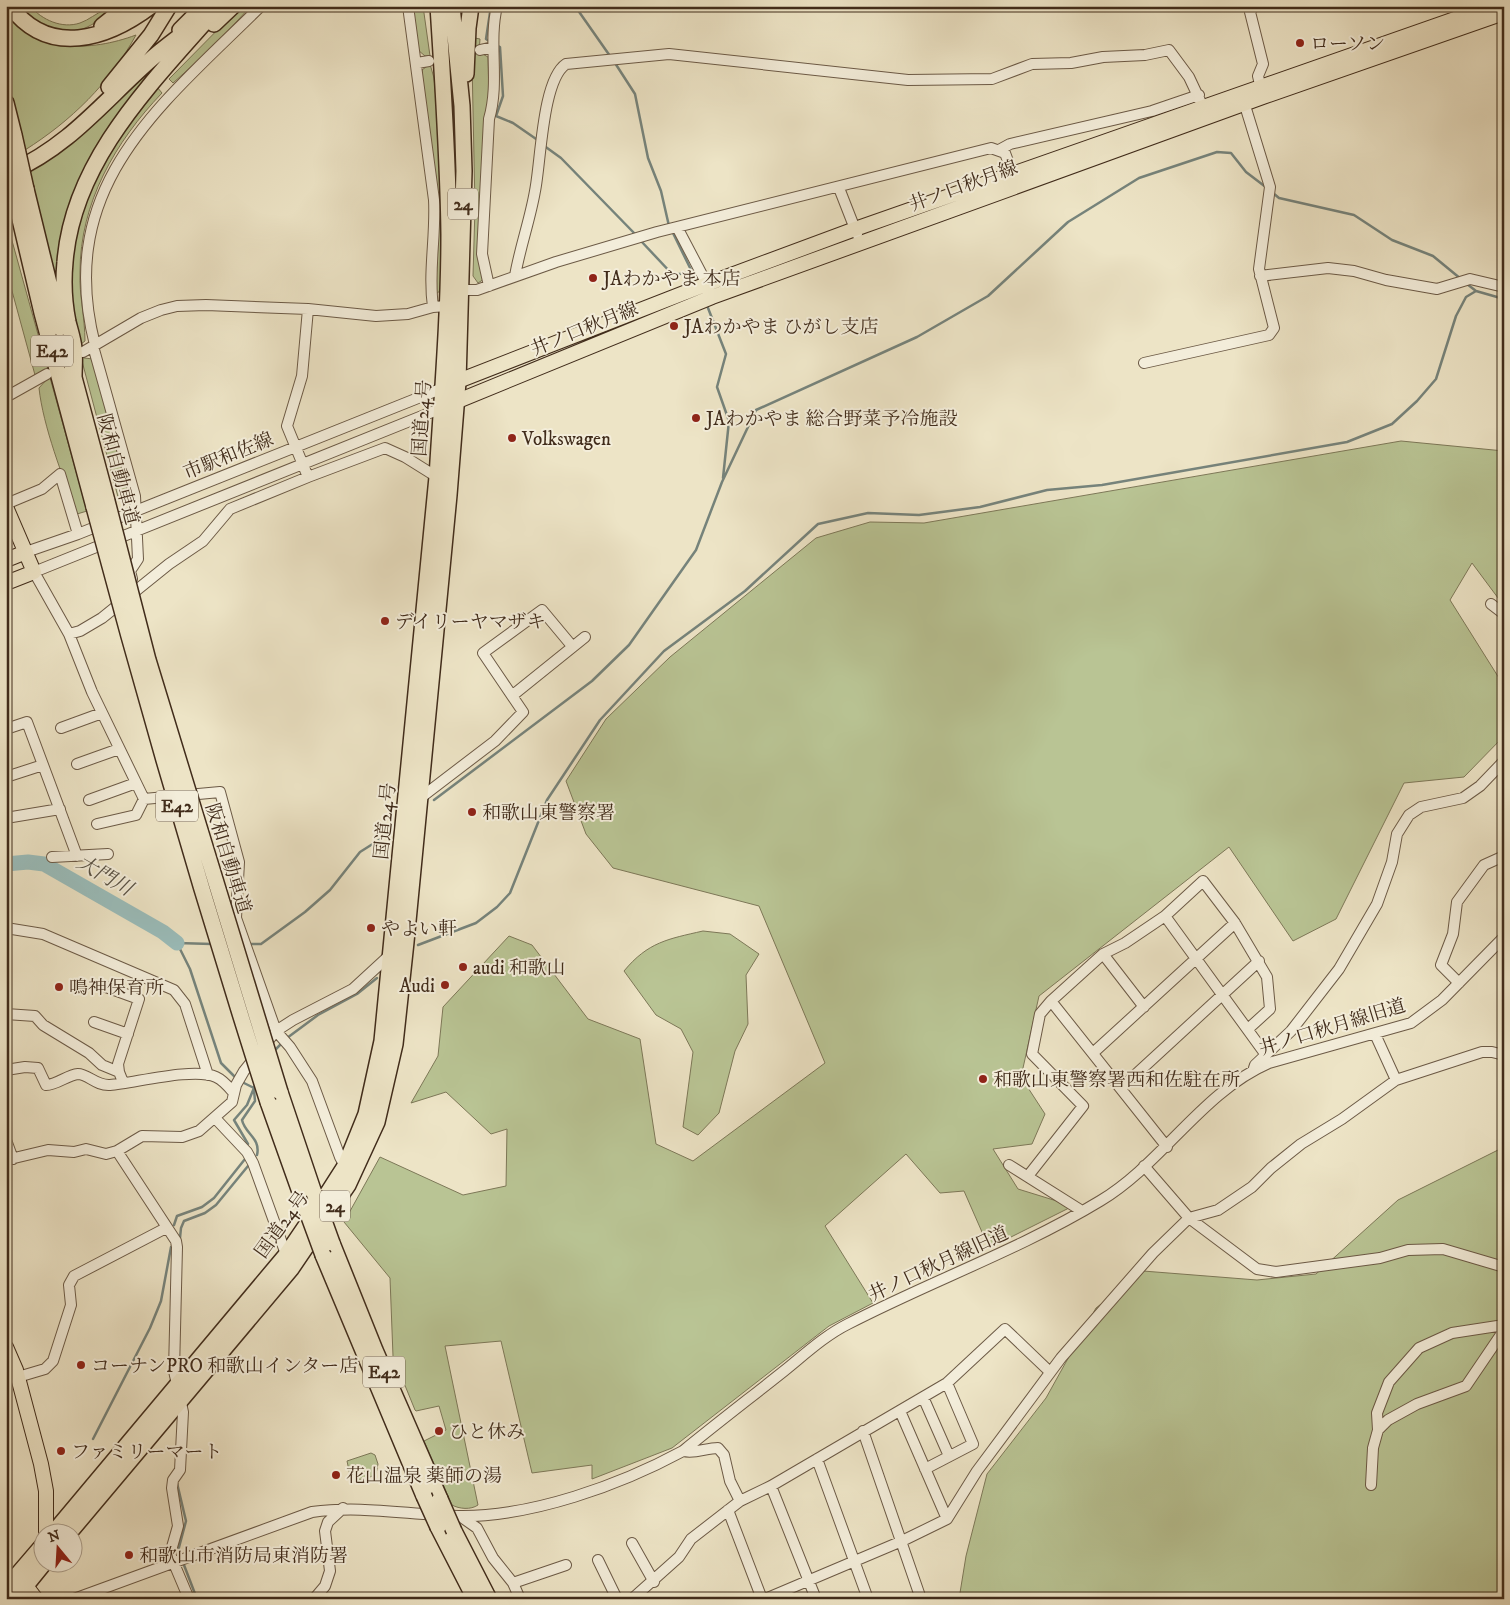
<svg xmlns="http://www.w3.org/2000/svg" width="1510" height="1605" font-family="'IM FELL DW Pica','Noto Serif JP',serif">
<rect width="100%" height="100%" fill="#ede4c6"/>
<filter id="stains"><feTurbulence type="fractalNoise" baseFrequency=".004" numOctaves="4"/><feColorMatrix values="0 0 0 0 .2 0 0 0 0 .09 0 0 0 0 .02 0 0 0 .5 -.17"/></filter>
<radialGradient id="worn" r=".72"><stop offset=".6" stop-color="#630" stop-opacity="0"/><stop offset="1" stop-color="#630" stop-opacity=".3"/></radialGradient>
<path fill="#b9c494" stroke="#7d7858" d="M 16,6 L 30,6 C 42,20 62,29 80,23 C 89,20 96,13 105,10 L 108,11 L 107,15 C 91,26 69,40 48,30 C 37,25 26,14 16,6 Z
M 241,6 L 251,6 L 212,48 L 173,83 L 169,79 Z
M 413,6 L 423,6 L 430,56 L 425,56 L 418,50 Z
M 6,12 C 38,53 90,52 136,35 C 110,83 71,121 25,150 L 6,73 Z
M 475,38 L 480,39 L 479,52 L 488,57 L 489,99 L 484,121 L 485,136 L 484,279 L 478,283 L 473,276 L 475,207 L 472,61 Z
M 163,59 L 95,156 L 59,296 L 29,169 Z
M 430,64 L 434,78 L 444,184 L 441,290 L 436,294 L 438,203 L 436,177 L 425,111 L 422,70 Z
M 157,87 L 162,93 C 115,142 80,203 80,272 C 79,295 85,318 85,341 L 81,344 L 84,358 L 93,359 L 127,485 L 126,493 L 118,497 L 78,346 L 72,318 L 69,264 L 82,205 L 118,133 Z
M 6,219 L 87,511 L 77,514 C 63,478 43,426 39,388 L 47,379 L 45,370 L 35,375 L 6,269 Z
M 1401,441 L 1504,451 L 1504,606 L 1472,563 L 1450,600 L 1504,686 L 1504,736 L 1464,777 L 1404,783 L 1336,919 L 1293,941 L 1229,847 L 1039,996 L 1021,1077 L 1045,1114 L 1032,1144 L 993,1149 L 1018,1189 L 1073,1206 L 989,1248 L 964,1191 L 940,1193 L 906,1154 L 825,1226 L 873,1303 L 829,1326 L 672,1448 L 592,1479 L 592,1465 L 532,1473 L 501,1341 L 445,1346 L 478,1505 C 471,1510 459,1509 452,1505 L 424,1441 L 446,1430 L 439,1406 L 416,1411 L 415,1410 L 393,1356 L 390,1278 L 344,1222 L 380,1157 L 463,1195 L 506,1186 L 507,1129 L 491,1134 L 446,1092 L 411,1103 L 438,1056 L 443,1007 L 509,936 L 532,945 L 588,1019 L 640,1039 L 656,1144 L 693,1161 L 825,1063 L 759,906 L 613,868 L 586,834 L 566,781 L 606,719 L 670,657 L 816,538 L 870,522 L 924,523 Z
M 703,931 L 730,934 L 759,954 L 746,975 L 748,1024 L 735,1051 L 719,1113 L 698,1135 L 683,1127 L 693,1052 L 681,1029 L 656,1015 L 624,971 C 648,942 668,939 703,931 Z
M 1504,1147 L 1504,1599 L 959,1599 L 966,1556 L 987,1474 L 1046,1398 L 1096,1308 L 1143,1271 L 1257,1280 L 1316,1274 L 1398,1200 Z
M 371,1453 L 375,1455 L 378,1464 L 376,1474 L 366,1479 L 351,1480 L 347,1461 Z"/>
<g fill="none" stroke-linecap="round" stroke-linejoin="round">
<path stroke="#76837b" stroke-width="2.5" d="M 575,6 L 610,56
M 489,41 L 486,39 L 491,6
M 496,45 L 500,47 L 503,96 L 496,116 L 513,123 L 539,141
M 615,63 L 635,94 L 648,158 L 661,191 L 669,226
M 543,145 L 561,158 L 636,235
M 1273,193 L 1279,198 L 1354,215 L 1392,240 L 1433,256 L 1461,279
M 672,231 L 695,278
M 641,241 L 673,275 L 692,272
M 1467,284 L 1476,291 L 1504,299
M 708,308 L 726,354 L 717,387 L 729,421 L 723,478
M 434,800 L 592,681 L 629,645 L 696,550 L 722,482 L 756,410 L 917,337 L 988,296 L 1068,222 L 1139,178 L 1217,152 L 1231,153 L 1246,172 L 1267,188
M 212,944 L 177,943 L 190,969 L 221,1063 L 236,1078
M 248,944 L 261,944 L 305,912 L 330,890 L 360,852 L 390,833
M 418,945 L 476,923 L 497,907 L 510,893 L 547,800 L 600,720 L 664,651 L 745,591 L 818,524 L 868,513 L 919,515 L 980,507 L 1047,490 L 1102,485 L 1347,442 L 1392,424 L 1417,401 L 1436,379 L 1456,316 L 1466,297 L 1476,291
M 287,1038 L 318,1015 L 357,994 L 377,978
M 273,1052 L 283,1042
M 240,1081 L 254,1088
M 254,1090 L 255,1101 L 242,1120 C 245,1134 261,1138 257,1155
M 248,1144 L 234,1120 L 247,1105 L 256,1083
M 174,1225 L 177,1216 L 202,1207 L 214,1198 L 245,1159
M 180,1238 L 181,1228 L 184,1221 L 205,1213 L 216,1205 L 248,1166
M 93,1439 L 150,1328 L 161,1301 L 171,1247
M 177,1483 L 186,1521 L 178,1551
M 184,1565 L 197,1599"/>
<path stroke="#9abdbb" stroke-width="15" d="M 6,864 L 28,862 L 44,864 L 163,932 L 177,943"/>
<defs>
<path id="minor" d="M 408,6 L 434,200 C 436,236 428,272 433,307
M 1254,6 L 1250,12 L 1263,64 L 1258,76 L 1262,93
M 480,50 L 493,47
M 417,63 L 429,61
M 999,150 L 1010,144 L 1152,111 L 1199,95
M 839,188 L 857,234
M 677,227 L 709,288
M 515,276 C 520,247 530,220 535,191 C 541,162 542,80 566,64 L 669,54 L 908,80 L 992,79 L 1032,64 L 1071,63 L 1103,57 L 1145,55 L 1169,50 L 1189,77 L 1204,109
M 1260,276 L 1328,268 L 1354,271 L 1386,280 L 1437,289 L 1470,279 L 1504,287
M 489,286 L 482,254 L 489,119 C 500,81 488,44 497,6
M 461,290 L 477,290 L 556,262 L 657,232 L 991,148 L 1005,153 L 1015,180
M 95,345 C 54,185 161,105 261,6
M 93,346 L 135,496 L 138,559 L 130,571 L 132,579
M 83,352 L 141,318 L 161,310 L 177,306 L 206,305 L 308,309 L 376,316 L 408,314 L 433,307 L 447,306
M 1144,363 L 1269,335 L 1274,328 L 1259,269 L 1270,187 L 1243,99
M 6,397 L 47,374
M 308,477 L 385,448 L 405,457 L 437,477
M 6,504 L 42,489 L 60,474 L 78,534
M 26,552 L 78,534 L 443,388
M 1491,604 L 1504,614
M 69,634 L 80,631 L 102,618 L 169,564 L 203,541 L 230,509 L 308,477 L 287,426 L 302,376 L 308,309
M 513,695 L 585,637
M 61,728 L 102,713
M 6,729 L 27,722 L 77,856
M 77,764 L 119,749
M 6,777 L 43,765
M 419,799 L 495,741 L 523,712 L 483,653 L 542,610 L 572,646
M 89,800 L 136,783
M 6,818 L 60,809
M 97,824 L 136,815 L 144,799
M 52,857 L 108,854
M 1165,916 L 1266,1055
M 6,928 L 43,934 L 174,990 L 185,1004 L 208,1075
M 1103,954 L 1144,1007
M 1459,983 L 1441,965 L 1453,934 L 1457,902 L 1484,865 L 1504,856
M 106,987 L 139,999 L 118,1064 L 119,1072
M 6,1014 L 35,1016 L 43,1025 L 89,1053 L 102,1065 L 119,1072 L 123,1082
M 94,1022 L 128,1034
M 1375,1034 L 1396,1080
M 1093,1053 L 1235,923
M 1254,1068 L 1255,1065 L 1291,1031 L 1339,969 L 1377,904 L 1392,862 L 1397,834 L 1409,815 L 1421,807 L 1463,798 L 1480,786 L 1504,761
M 6,1070 L 25,1067 L 38,1068 L 46,1085 C 57,1085 67,1075 78,1074 C 88,1074 96,1086 110,1085 C 135,1083 194,1067 216,1077 C 223,1080 228,1086 233,1092
M 1121,1088 L 1259,961
M 215,1118 L 247,1152 L 253,1163 L 287,1257
M 6,1140 L 13,1159
M 1167,1147 L 1051,1001 L 1103,954 L 1125,943 L 1165,916 L 1203,881 L 1235,923 L 1267,977 L 1270,1009 L 1248,1029
M 117,1151 L 176,1241 L 177,1247 L 174,1371 L 183,1412 L 180,1470 L 173,1480 L 172,1488 L 178,1526 L 170,1554 L 189,1599
M 6,1160 L 48,1150 L 74,1152 L 86,1149 L 106,1154 L 117,1151 L 142,1136 L 182,1137 L 199,1131 L 232,1102 L 236,1085 L 244,1071 L 276,1031 L 293,1020 L 353,989 L 391,954
M 1009,1165 L 1082,1211
M 1144,1166 L 1189,1218 L 1257,1269 L 1276,1272 L 1380,1258 L 1408,1250 L 1443,1249 L 1504,1267
M 349,1167 L 345,1166 L 340,1157 L 312,1081 L 290,1047 L 276,1031 L 236,918 L 239,862 L 220,792 L 144,799 L 92,692 L 69,634 L 34,572 L 442,408
M 1028,1176 L 1083,1106 L 1032,1054 L 1040,1014 L 1051,1001
M 18,1377 L 45,1369 L 53,1361 L 71,1305 L 69,1285 L 74,1276 L 166,1228
M 923,1397 L 949,1456
M 900,1411 L 947,1519
M 1378,1430 L 1388,1420 L 1417,1404 L 1466,1386 L 1504,1330
M 863,1431 L 921,1599
M 683,1451 C 695,1454 706,1448 718,1448 L 724,1455 L 730,1481 L 740,1501
M 817,1459 L 868,1599
M 925,1469 L 973,1444 L 947,1383
M 1371,1485 L 1373,1448 L 1378,1430 L 1377,1413 L 1389,1382 L 1419,1348 L 1452,1333 L 1504,1325
M 771,1486 L 816,1599
M 728,1510 L 762,1599
M 460,1516 L 477,1528 L 493,1558 L 513,1583 L 520,1599
M 632,1543 L 654,1582
M 598,1560 L 617,1599
M 513,1583 L 566,1565
M 74,1599 L 312,1512 C 363,1505 409,1515 459,1516 C 532,1517 620,1485 683,1451 C 716,1424 750,1398 784,1371 C 804,1355 824,1336 848,1324 C 931,1281 1019,1250 1100,1201 C 1162,1164 1202,1092 1269,1063 L 1411,1023 L 1442,1000 L 1504,937
M 314,1599 L 325,1586 L 330,1571 L 325,1531 L 328,1522 L 343,1508
M 632,1599 L 679,1557 L 691,1539 L 740,1501 L 771,1486 L 947,1383 L 1005,1329 L 1050,1372
M 765,1599 L 902,1541 L 947,1519 L 977,1471 L 1061,1358 L 1153,1253 L 1189,1218 L 1218,1210 L 1252,1187 L 1271,1168 L 1301,1144 L 1342,1119 L 1396,1080 L 1482,1052 L 1492,1052 L 1504,1055"/>
<path id="major" d="M 448,385 L 707,284 L 855,229 L 1492,6
M 448,405 L 712,297 L 1263,97 L 1504,13
M 6,507 L 34,572 L 6,583
M 6,560 L 26,552
M 6,1347 L 16,1370 L 41,1464 L 46,1491 L 46,1532
M 20,1578 L 36,1599"/>
<path id="highway" d="M 10,6 C 49,58 107,39 151,6
M 214,24 L 233,6
M 102,26 L 127,6
M 180,30 L 204,6
M 466,74 L 468,28 L 471,6
M 109,87 L 151,35 L 169,6
M 6,103 L 14,135
M 11,172 C 69,146 102,103 148,62 C 162,49 178,38 193,26
M 26,189 L 60,328
M 14,194 L 42,313 L 94,507
M 72,370 L 107,501
M 74,378 C 74,368 75,358 74,348 C 73,339 70,330 68,322 C 64,302 63,282 65,262 C 73,158 155,80 219,6
M 280,1092 L 314,1193
M 268,1102 L 305,1206
M 332,1243 L 375,1350 L 440,1499
M 323,1255 L 424,1496
M 438,1527 L 475,1599
M 454,1531 L 489,1599
M 54,1532 L 286,1255 L 320,1205 L 345,1166 L 366,1114 L 382,1041 L 437,477 C 442,396 449,315 449,234 C 448,158 443,82 438,6
M 70,1532 L 291,1269 L 348,1185 L 377,1122 L 395,1044 L 406,942 L 449,495 L 458,382 L 464,171 L 462,106 L 452,6
M 6,1588 L 42,1546
M 15,1599 L 45,1562"/>
</defs>
<use href="#minor" stroke="#6c5a46" stroke-width="12"/>
<use href="#major" stroke="#412c1b" stroke-width="16"/>
<use href="#highway" stroke="#412c1b" stroke-width="18"/>
<use href="#minor" stroke="#f3edda" stroke-width="10"/>
<use href="#major" stroke="#ede4c6" stroke-width="14"/>
<use href="#highway" stroke="#ede4c6" stroke-width="15"/>
<defs>
<path id="highway-bridge" d="M 14,135 L 26,189
M 6,163 L 14,194
M 107,501 L 148,660 L 280,1092
M 94,507 C 147,707 205,905 268,1102
M 314,1193 L 332,1243
M 305,1206 L 323,1255
M 424,1496 L 438,1527
M 440,1499 L 454,1531"/>
</defs>
<use href="#highway-bridge" stroke="#412c1b" stroke-width="18" stroke-linecap="butt"/>
<use href="#highway-bridge" stroke="#ede4c6" stroke-width="15"/>
</g>
<g fill="#8f2418" stroke="#f3edda" stroke-width="2">
<circle cx="1300" cy="43" r="5"/>
<circle cx="593" cy="278" r="5"/>
<circle cx="674" cy="326" r="5"/>
<circle cx="696" cy="418" r="5"/>
<circle cx="512" cy="438" r="5"/>
<circle cx="385" cy="621" r="5"/>
<circle cx="472" cy="812" r="5"/>
<circle cx="371" cy="928" r="5"/>
<circle cx="463" cy="967" r="5"/>
<circle cx="445" cy="985" r="5"/>
<circle cx="59" cy="987" r="5"/>
<circle cx="983" cy="1079" r="5"/>
<circle cx="81" cy="1365" r="5"/>
<circle cx="439" cy="1431" r="5"/>
<circle cx="61" cy="1451" r="5"/>
<circle cx="336" cy="1475" r="5"/>
<circle cx="129" cy="1555" r="5"/>
</g>
<g text-anchor="middle" stroke-width="4" stroke-linejoin="round" paint-order="stroke">
<g fill="#f3edda" stroke="#766654" stroke-width="1">
<rect x="448" y="188.5" width="30" height="31" rx="4"/>
<rect x="31" y="335.5" width="42" height="31" rx="4"/>
<rect x="156" y="790.5" width="42" height="31" rx="4"/>
<rect x="320" y="1190.5" width="30" height="31" rx="4"/>
<rect x="363" y="1356.5" width="42" height="31" rx="4"/>
</g>
<g font-size="18" font-weight="bold" fill="#412c1b">
<text x="463" y="210">24</text>
<text x="52" y="357">E42</text>
<text x="177" y="812">E42</text>
<text x="335" y="1212">24</text>
<text x="384" y="1378">E42</text>
</g>
<g font-size="19" fill="#412c1b" stroke="#f3edda" text-anchor="start">
<text x="1310" y="50">ローソン</text>
<text x="603" y="285">JAわかやま 本店</text>
<text x="684" y="333">JAわかやま ひがし支店</text>
<text x="706" y="425">JAわかやま 総合野菜予冷施設</text>
<text x="522" y="445">Volkswagen</text>
<text x="395" y="628">デイリーヤマザキ</text>
<text x="482" y="819">和歌山東警察署</text>
<text x="381" y="935">やよい軒</text>
<text x="473" y="974">audi 和歌山</text>
<text x="435" y="992" text-anchor="end">Audi</text>
<text x="69" y="994">鳴神保育所</text>
<text x="993" y="1086">和歌山東警察署西和佐駐在所</text>
<text x="91" y="1372">コーナンPRO 和歌山インター店</text>
<text x="449" y="1438">ひと休み</text>
<text x="71" y="1458">ファミリーマート</text>
<text x="346" y="1482">花山温泉 薬師の湯</text>
<text x="139" y="1562">和歌山市消防局東消防署</text>
</g>
<g font-size="19" fill="#412c1b" stroke="#f3edda">
<text transform="translate(963 185) rotate(-20)" y="7">井ノ口秋月線</text>
<text transform="translate(584 328) rotate(-22)" y="7">井ノ口秋月線</text>
<text transform="translate(421 418) rotate(-86)" y="7">国道24号</text>
<text transform="translate(228 455) rotate(-22)" y="7">市駅和佐線</text>
<text transform="translate(119 469) rotate(75)" y="7">阪和自動車道</text>
<text transform="translate(384 821) rotate(-84)" y="7">国道24号</text>
<text transform="translate(229 858) rotate(73)" y="7">阪和自動車道</text>
<text transform="translate(1332 1026) rotate(-17)" y="7">井ノ口秋月線旧道</text>
<text transform="translate(281 1224) rotate(-54)" y="7">国道24号</text>
<text transform="translate(938 1263) rotate(-25)" y="7">井ノ口秋月線旧道</text>
</g>
<g font-size="20" font-style="italic" fill="#575043" stroke="#f3edda">
<text transform="translate(105 875) rotate(30)" y="7">大門川</text>
</g>
</g>
<rect width="1510" height="1605" fill="none" stroke="#ede4c6" stroke-width="25"/>
<rect x="8" y="8" width="1495" height="1590" fill="none" stroke="#412c1b" stroke-width="2.5"/>
<rect x="12" y="12" width="1485" height="1580" fill="none" stroke="#412c1b"/>
<g transform="translate(58 1548) rotate(342)"><circle r="24" fill="#f3edda" stroke="#aca08e"/>
<path d="M0-4L9 19L0 12L-9 19Z" fill="#8f2418"/>
<text y="-8" font-size="14" font-weight="bold" text-anchor="middle" fill="#412c1b">N</text>
</g>
<rect width="100%" height="100%" filter="url(#stains)"/>
<rect width="100%" height="100%" fill="url(#worn)"/>
</svg>
